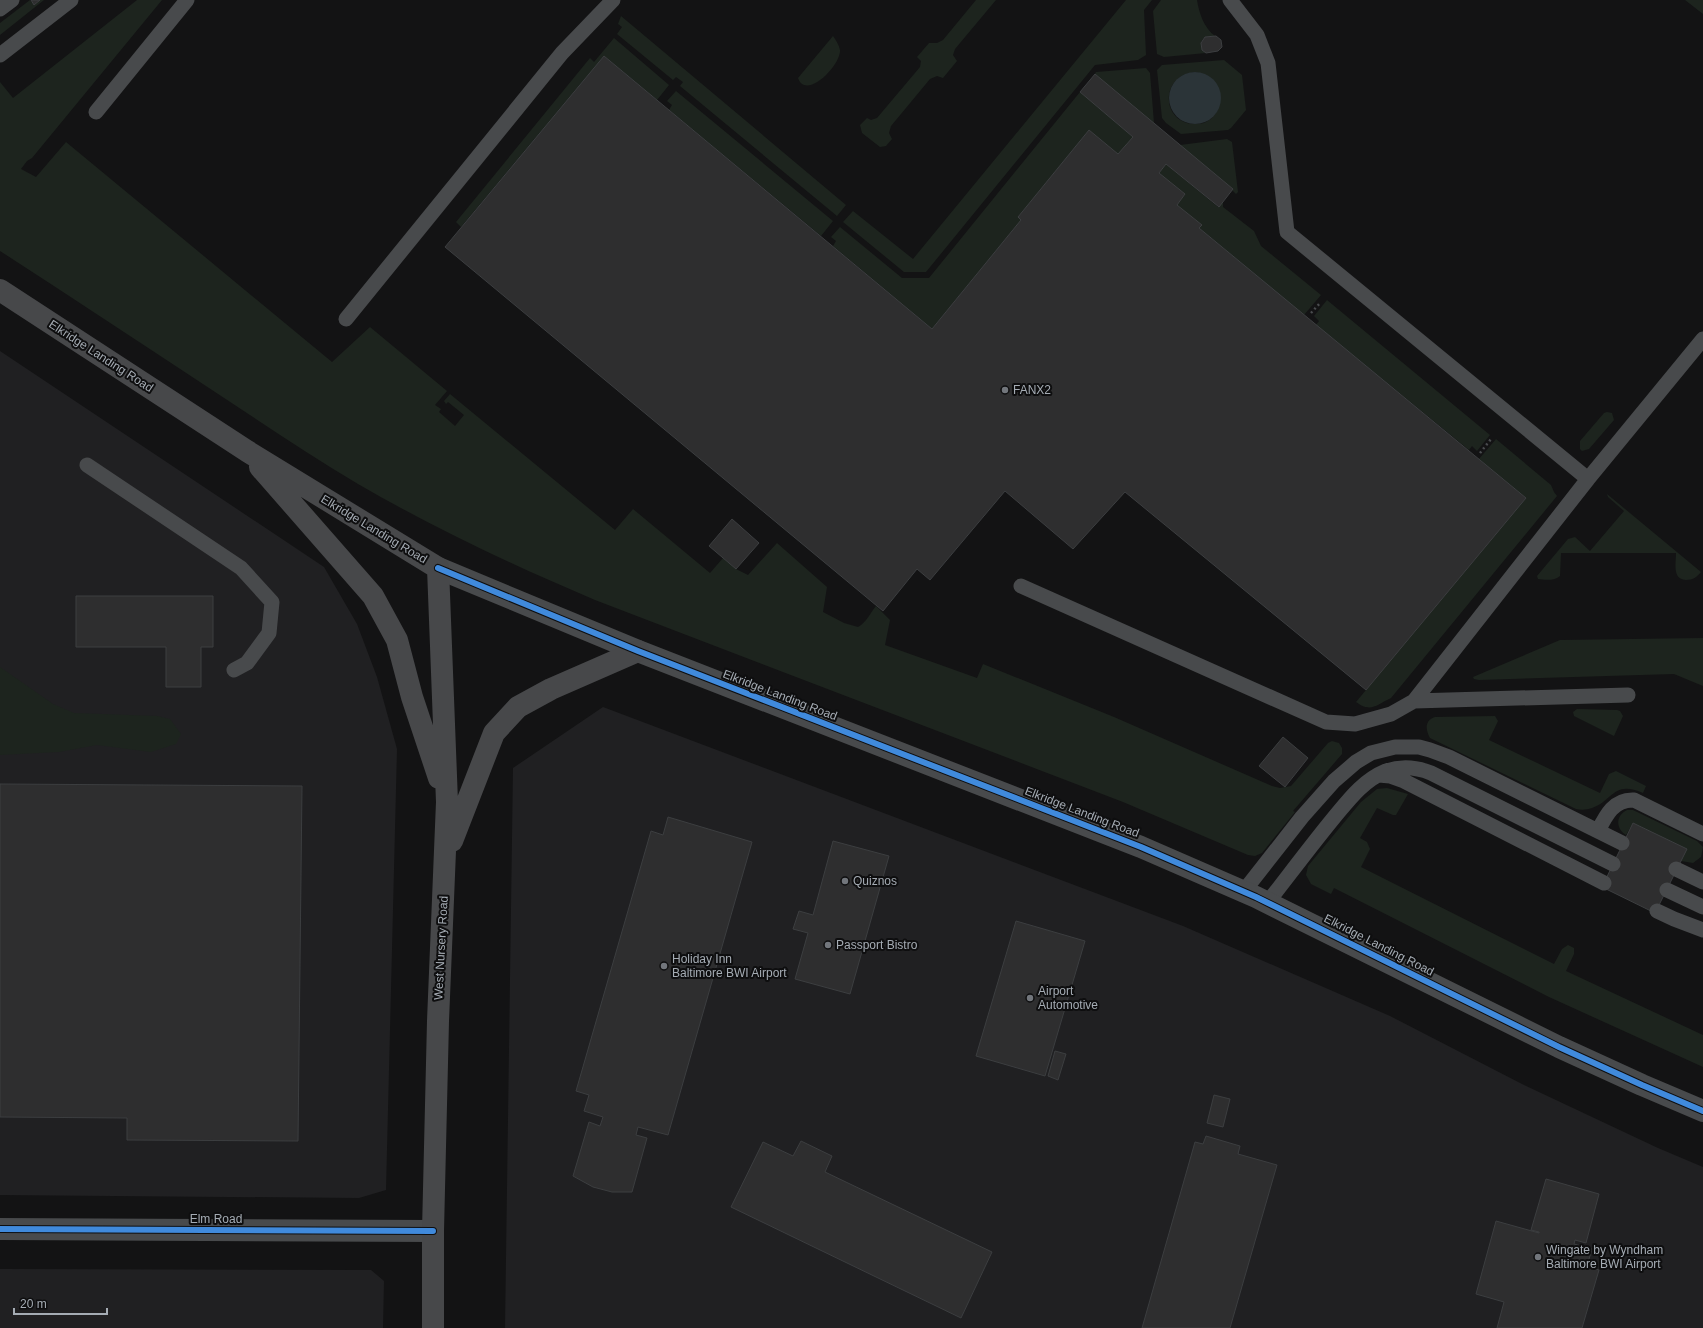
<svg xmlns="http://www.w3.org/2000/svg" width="1703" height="1328" font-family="Arial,sans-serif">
<rect width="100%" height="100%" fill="#131314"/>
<path fill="#202022" d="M 0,351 L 324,567 L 357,624 L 377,677 L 397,749 L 386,1190 L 359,1198 L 0,1195 Z
M 603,707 L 1183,926 L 1390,1016 L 1522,1084 L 1658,1148 L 1703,1167 L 1703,1328 L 505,1328 L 513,768 Z
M 0,1269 L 371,1270 L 384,1281 L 383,1328 L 0,1328 Z"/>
<path fill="#1d241e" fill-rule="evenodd" d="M 30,0 L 34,4 L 40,0 L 44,0 L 0,35 L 0,23 Z
M 137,0 L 162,0 L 32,158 L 27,161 L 21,169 L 36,177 L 66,142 L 332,362 L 370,327 L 447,391 L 435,405 L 441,409 L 439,412 L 455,426 L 464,415 L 448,402 L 446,404 L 444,401 L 450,394 L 615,530 L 633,509 L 710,573 L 723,558 L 736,569 L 748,575 L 777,543 L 827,587 L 823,612 L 844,623 L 858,627 C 867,622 870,613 876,606 L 890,620 L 885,645 L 977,678 L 983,664 L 1114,717 L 1272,786 L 1280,788 L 1291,786 L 1328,743 L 1332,741 L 1339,743 L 1342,748 L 1342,754 L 1293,811 L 1295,812 L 1262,853 L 1255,856 L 1248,855 L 1123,802 L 595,600 C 514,566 434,528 358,484 C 307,454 258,420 209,388 C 139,342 70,296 0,251 L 0,82 L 13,98 Z
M 976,0 L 996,0 L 955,49 L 953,55 L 957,61 L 943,78 L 937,76 L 930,79 L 891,126 L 889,133 L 892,139 L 886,146 L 880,147 L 862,133 L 860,125 L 867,118 L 871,120 L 877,118 L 920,67 L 921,61 L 917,57 L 929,43 L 937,43 L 943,40 Z
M 1126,0 L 1152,0 L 1144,10 L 1146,55 L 1138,60 L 1095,65 L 926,272 L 904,272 L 843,222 L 853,211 L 913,259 Z
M 1161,0 L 1197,0 C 1199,13 1204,28 1215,36 L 1205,37 L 1201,42 L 1202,50 L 1206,53 L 1164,57 L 1157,54 L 1153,11 Z
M 1685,0 L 1703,0 L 1703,14 Z
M 621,16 L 846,205 L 837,216 L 680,86 L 683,82 L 676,77 L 673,80 L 617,34 L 622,27 L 618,24 Z
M 833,36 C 836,40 839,45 840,50 C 841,65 806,101 798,78 Z
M 614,38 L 669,85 L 657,100 L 604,56 L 461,227 L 456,222 L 590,58 L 594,62 Z
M 1224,60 L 1242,75 L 1246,110 L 1231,128 L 1228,130 L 1181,134 L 1166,123 L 1162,118 L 1157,70 L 1162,65 ZM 1196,72 C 1230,78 1225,125 1195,124 C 1160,123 1160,74 1196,72 Z
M 1146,68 L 1150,73 L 1154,123 L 1095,74 L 1096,72 Z
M 676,91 L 833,221 L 821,236 L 669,110 L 672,105 L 667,101 Z
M 1080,92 L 1133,137 L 1118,154 L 1089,130 L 1018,217 L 1021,220 L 932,329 L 833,246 L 836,241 L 831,237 L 840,227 L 902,278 L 929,278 Z
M 1227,139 L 1232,142 L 1238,192 L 1236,194 L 1232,190 L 1233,189 L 1180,145 Z
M 1166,164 L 1218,207 L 1223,202 L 1223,207 L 1254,231 L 1261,246 L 1321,295 L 1304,315 L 1199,228 L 1202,225 L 1177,205 L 1185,194 L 1159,173 Z
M 1327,300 L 1490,435 L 1477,451 L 1472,446 L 1469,450 L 1316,325 L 1319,321 L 1314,316 Z
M 1607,412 L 1612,413 L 1614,420 L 1589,449 L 1582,451 L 1580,449 L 1580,441 L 1604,413 Z
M 1496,439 L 1551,485 L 1554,492 L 1557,496 L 1391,698 C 1376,705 1371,713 1356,702 L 1526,498 L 1479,459 Z
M 1607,494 L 1701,572 C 1697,577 1693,580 1686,580 C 1672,579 1676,564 1676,553 L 1561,553 L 1560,576 C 1555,581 1545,580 1538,579 L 1537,576 L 1568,539 L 1575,537 L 1590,551 L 1624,511 L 1608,497 Z
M 1703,638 L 1703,686 L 1674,674 L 1479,680 L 1474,679 L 1473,677 L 1560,640 Z
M 0,667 L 53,704 L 74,713 L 157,716 L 170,719 L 181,734 L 176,744 L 151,752 L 97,745 L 59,752 L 0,755 Z
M 1577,709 L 1617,710 L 1620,711 L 1623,716 L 1614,736 L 1574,716 L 1573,712 Z
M 1495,716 L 1498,721 L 1489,740 L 1600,793 L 1609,774 L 1616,771 L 1646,786 L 1643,793 C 1613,780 1613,801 1592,808 C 1586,810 1581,810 1576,809 L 1430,738 C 1425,729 1425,720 1435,717 Z
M 1387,788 L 1408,794 L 1396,815 L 1393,815 L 1377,808 L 1360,838 L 1367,842 L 1370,849 L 1361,867 L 1554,964 L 1562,949 L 1568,945 L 1574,948 L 1574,954 L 1566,971 L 1703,1035 L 1703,1067 L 1549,997 L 1334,888 L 1331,894 L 1311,884 L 1306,875 L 1308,866 L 1361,802 L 1377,789 Z
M 1627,810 L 1633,810 L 1697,841 L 1703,847 L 1701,857 L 1693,863 L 1681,861 L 1686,849 L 1633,823 L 1626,835 C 1616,829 1615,816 1627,810 Z"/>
<path fill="#2b3438" d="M1169 98a26 26 0 1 1 52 0a26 26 0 1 1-52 0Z"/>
<path fill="#2e2e2f" stroke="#3c3e40" d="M 31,0 L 40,0 L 34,5 Z
M 1216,36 L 1221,40 L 1222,47 L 1218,51 L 1206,53 L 1202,50 L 1201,43 L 1205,37 Z
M 604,56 L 932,329 L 1021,220 L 1018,217 L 1089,130 L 1118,154 L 1133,137 L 1080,92 L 1095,74 L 1233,189 L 1219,207 L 1166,164 L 1159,173 L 1185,194 L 1177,205 L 1202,225 L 1199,228 L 1526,498 L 1366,690 L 1125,492 L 1073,549 L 1005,491 L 930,580 L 917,569 L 883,611 L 445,247 Z
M 732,519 L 759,543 L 736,569 L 709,546 Z
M 76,596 L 213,596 L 213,647 L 201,647 L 201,687 L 166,687 L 166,647 L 76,647 Z
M 1283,737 L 1308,758 L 1285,787 L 1259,766 Z
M 0,784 L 302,786 L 298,1141 L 127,1140 L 127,1118 L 0,1117 Z
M 668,817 L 752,842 L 668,1135 L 638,1127 L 636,1135 L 647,1138 L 632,1192 L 612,1192 L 593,1187 L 573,1176 L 589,1122 L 600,1126 L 603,1117 L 584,1111 L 589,1095 L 576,1091 L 651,831 L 663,835 Z
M 1633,823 L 1687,849 L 1655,913 L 1602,887 Z
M 833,841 L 889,856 L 850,994 L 795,979 L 808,933 L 793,929 L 799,911 L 813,915 Z
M 1016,921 L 1085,941 L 1045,1076 L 976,1056 Z
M 1055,1051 L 1066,1054 L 1058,1080 L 1048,1076 Z
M 1214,1095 L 1230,1099 L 1223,1127 L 1207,1123 Z
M 1206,1136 L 1240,1146 L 1238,1154 L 1277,1165 L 1230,1328 L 1142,1328 L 1195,1142 L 1203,1144 Z
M 801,1141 L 832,1156 L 825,1172 L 992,1252 L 961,1318 L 731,1207 L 763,1142 L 793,1156 Z
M 1546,1179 L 1599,1194 L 1586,1243 L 1575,1240 L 1574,1244 L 1592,1249 L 1587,1266 L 1599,1270 L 1582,1328 L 1497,1328 L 1504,1302 L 1476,1294 L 1496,1221 L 1539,1233 L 1539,1232 L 1531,1230 Z"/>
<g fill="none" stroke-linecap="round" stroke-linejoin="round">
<path stroke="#494b4e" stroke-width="2.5" stroke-dasharray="2 3" stroke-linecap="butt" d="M 1311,313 L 1320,303
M 1480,453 L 1491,439"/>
<path stroke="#484a4c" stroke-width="15" d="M 1230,0 L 1257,35 L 1268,63 L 1287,232 L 1588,479
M 0,9 L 12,0
M 0,55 L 71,0
M 96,112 L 187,0
M 346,319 L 562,53 L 613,0
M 87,465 L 241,568 L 272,602 L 269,633 L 247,663 L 234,670
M 1021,586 L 1326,722 L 1355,724 L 1391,714 L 1414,701 L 1588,479 L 1703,339
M 1414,701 L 1628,695
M 1379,775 L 1390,776 L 1404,781 L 1604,883
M 1598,831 C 1606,815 1614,799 1634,800 L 1703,834
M 1676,869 L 1703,882
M 1667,890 L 1703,907
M 1244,891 L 1302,817 L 1334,781 L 1356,762 L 1371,753 L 1395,747 L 1419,747 L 1430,750 L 1449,757 L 1622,843
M 1268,902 C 1289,875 1310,847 1332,820 C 1348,801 1362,781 1386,771 C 1401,766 1416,767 1431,773 L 1613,864
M 1657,911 L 1674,919 L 1703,930"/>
<path stroke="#484a4c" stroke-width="22" d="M 438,568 L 638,651 L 1141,847 L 1256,897 L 1559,1047 L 1642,1085 L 1703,1111
M 0,1229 L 433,1231"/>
<path stroke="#47484a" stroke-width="22" d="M 0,290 L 247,451 L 438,568 L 447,802 L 438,1021 L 433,1231 L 433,1328
M 260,467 L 373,596 L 397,640 L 412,697 L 439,778
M 452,841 L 494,733 L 518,707 L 551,689 L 638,651"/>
<defs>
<path id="cycleway" d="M 438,568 L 638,651 L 1141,847 L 1256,897 L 1559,1047 L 1642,1085 L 1703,1111
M 0,1229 L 433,1231"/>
</defs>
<use href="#cycleway" stroke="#0e0e0f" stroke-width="8"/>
<use href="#cycleway" stroke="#408adc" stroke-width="6"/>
</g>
<g fill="#72767c" stroke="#0e0e0f" stroke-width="1.5">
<circle cx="1005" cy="390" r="4"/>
<circle cx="845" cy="881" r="4"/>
<circle cx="828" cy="945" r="4"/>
<circle cx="664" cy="966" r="4"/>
<circle cx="1030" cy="998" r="4"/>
<circle cx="1538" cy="1257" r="4"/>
</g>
<g text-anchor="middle" stroke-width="4" stroke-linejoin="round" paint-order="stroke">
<g font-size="12" fill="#a5acb4" stroke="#0e0e0f">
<text transform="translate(101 356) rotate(33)" y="4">Elkridge Landing Road</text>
<text transform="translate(374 529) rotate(31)" y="4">Elkridge Landing Road</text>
<text transform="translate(780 695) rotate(21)" y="4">Elkridge Landing Road</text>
<text transform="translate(1082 812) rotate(21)" y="4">Elkridge Landing Road</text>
<text transform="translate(1379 945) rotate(27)" y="4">Elkridge Landing Road</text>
<text transform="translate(441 948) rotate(-87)" y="4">West Nursery Road</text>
<text x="216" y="1223">Elm Road</text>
</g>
<g font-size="12" fill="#a5acb4" stroke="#0e0e0f" text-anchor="start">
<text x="1013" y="394">FANX2</text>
<text x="853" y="885">Quiznos</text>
<text x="836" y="949">Passport Bistro</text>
<text x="672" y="963">Holiday Inn<tspan x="672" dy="14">Baltimore BWI Airport</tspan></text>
<text x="1038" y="995">Airport<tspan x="1038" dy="14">Automotive</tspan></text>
<text x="1546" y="1254">Wingate by Wyndham<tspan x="1546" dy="14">Baltimore BWI Airport</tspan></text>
</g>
</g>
<path d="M14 1308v6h93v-6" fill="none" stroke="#a5acb4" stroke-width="2"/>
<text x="20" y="1308" font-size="12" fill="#a5acb4" stroke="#0e0e0f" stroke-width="3" paint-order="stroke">20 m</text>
</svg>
